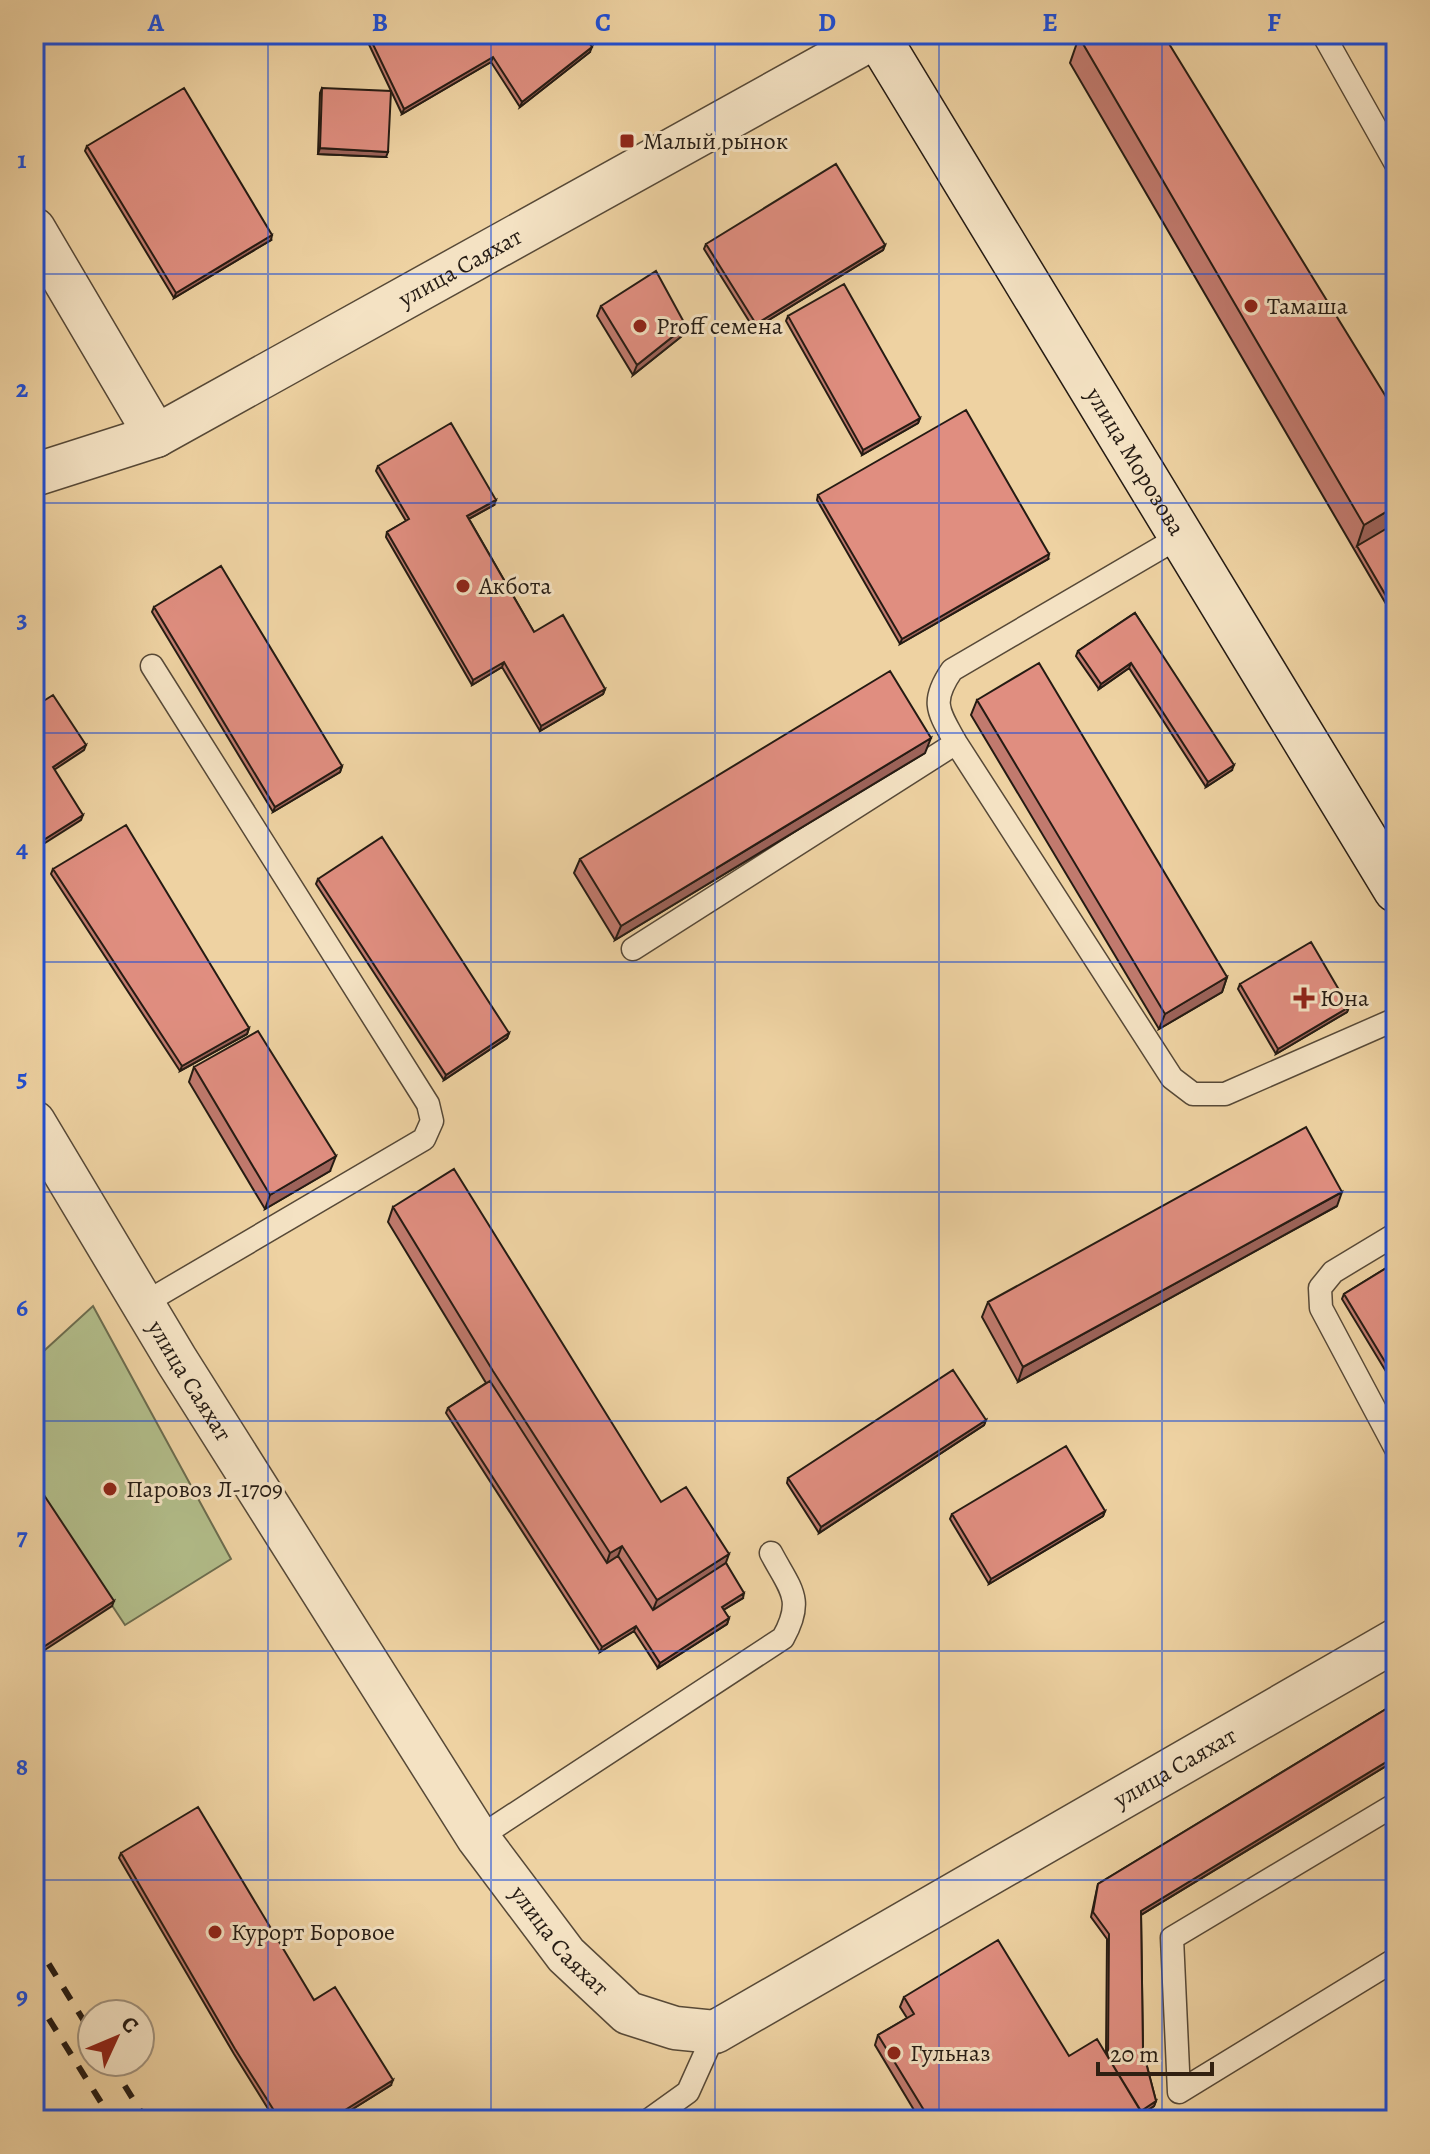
<svg xmlns="http://www.w3.org/2000/svg" width="1430" height="2154" font-family="Alegreya,serif">
<rect width="100%" height="100%" fill="#eed2a2"/>
<filter id="stains"><feTurbulence type="fractalNoise" baseFrequency=".0025" numOctaves="4"/><feColorMatrix values="0 0 0 0 .2 0 0 0 0 .09 0 0 0 0 .02 0 0 0 .5 -.17"/></filter>
<radialGradient id="worn" r=".72"><stop offset=".6" stop-color="#630" stop-opacity="0"/><stop offset="1" stop-color="#630" stop-opacity=".3"/></radialGradient>
<path fill="#b2bd8a" stroke="#6c6c4e" stroke-width="2" d="M 93,1306 L 231,1559 L 125,1625 L 34,1488 L 34,1360 Z"/>
<g fill="none" stroke-linecap="round" stroke-linejoin="round">
<defs>
<path id="lane" d="M 1323,34 L 1396,164
M 1181,536 L 952,670 C 930,702 938,711 956,743 L 1172,1078 L 1193,1094 L 1225,1094 L 1396,1019
M 633,949 L 956,743
M 1396,1234 L 1333,1272 L 1320,1288 L 1321,1308 L 1396,1449
M 143,1304 L 424,1139 L 432,1121 L 428,1104 L 152,666
M 1396,1804 L 1172,1938 L 1179,2092 L 1396,1959
M 478,1838 L 783,1638 C 805,1599 790,1589 771,1553
M 649,2120 L 688,2092 L 715,2032"/>
<g id="street">
<path d="M 34,229 L 156,436"/>
<path id="s1" d="M 34,475 L 156,436 L 877,36"/>
<path id="s2" d="M 34,1122 L 177,1361 L 478,1838 L 566,1955 L 628,2013 L 675,2028 L 715,2032 L 1396,1640"/>
</g>
<g id="secondary">
<path id="s3" d="M 876,34 L 1396,890"/>
</g>
</defs>
<use href="#lane" stroke="#574937" stroke-width="25"/>
<use href="#street" stroke="#574937" stroke-width="45"/>
<use href="#secondary" stroke="#251b13" stroke-width="47"/>
<use href="#lane" stroke="#f4e2c3" stroke-width="22"/>
<use href="#street" stroke="#f4e2c3" stroke-width="42"/>
<use href="#secondary" stroke="#f4e2c3" stroke-width="44"/>
<path stroke="#251b13" stroke-width="6" stroke-dasharray="14 14" stroke-linecap="butt" d="M 34,1940 L 92,2034
M 34,1995 L 112,2120
M 110,2062 L 146,2120"/>
</g>
<path fill="#c17a6e" stroke="#251b13" stroke-width="2" d="M 364,34 L 583,34 L 590,52 L 520,107 L 491,62 L 402,114 Z
M 1079,37 L 1396,413 L 1396,621 L 1070,63 Z
M 322,88 L 386,157 L 318,154 L 320,93 Z
M 87,146 L 271,240 L 174,298 L 85,151 Z
M 706,244 L 885,245 L 883,250 L 754,329 L 704,249 Z
M 601,306 L 686,326 L 682,336 L 633,375 L 597,316 Z
M 788,316 L 920,418 L 918,423 L 862,455 L 786,321 Z
M 378,466 L 494,505 L 469,519 L 534,632 L 605,689 L 603,694 L 540,731 L 502,667 L 472,685 L 386,537 L 387,532 L 406,521 L 376,471 Z
M 818,495 L 1048,559 L 900,644 L 817,500 Z
M 154,607 L 342,766 L 340,772 L 273,812 L 152,612 Z
M 1135,613 L 1232,770 L 1206,787 L 1129,668 L 1099,689 L 1076,656 L 1078,651 Z
M 977,700 L 1227,977 L 1222,992 L 1159,1029 L 971,715 Z
M 925,753 L 615,940 L 574,873 L 580,859 Z
M 53,869 L 249,1028 L 247,1034 L 180,1071 L 51,874 Z
M 318,879 L 509,1033 L 507,1038 L 444,1080 L 316,884 Z
M 1240,984 L 1349,1007 L 1347,1012 L 1276,1054 L 1238,989 Z
M 194,1067 L 330,1171 L 265,1209 L 189,1082 Z
M 1337,1206 L 1018,1382 L 982,1317 L 988,1302 Z
M 393,1207 L 661,1502 L 726,1563 L 743,1598 L 723,1610 L 729,1618 L 727,1624 L 658,1668 L 634,1631 L 600,1652 L 446,1413 L 448,1408 L 486,1383 L 388,1222 Z
M 1396,1262 L 1396,1388 L 1342,1299 L 1344,1294 Z
M 986,1420 L 984,1425 L 819,1533 L 787,1483 L 788,1478 Z
M 1105,1511 L 1103,1516 L 989,1584 L 950,1519 L 952,1514 Z
M 1396,1703 L 1396,1760 L 1141,1915 L 1143,2051 L 1156,2101 L 1154,2106 L 1142,2114 L 1146,2120 L 920,2120 L 875,2045 L 878,2035 L 907,2018 L 900,2007 L 904,1997 L 1069,2056 L 1106,2054 L 1107,1939 L 1091,1917 L 1098,1884 Z
M 121,1853 L 314,2000 L 391,2085 L 335,2120 L 275,2120 L 234,2054 L 119,1858 Z"/>
<path fill="#9d635a" stroke="#251b13" stroke-width="2" d="M 592,47 L 590,52 L 520,107 L 522,102 Z
M 493,57 L 491,62 L 402,114 L 404,109 Z
M 320,148 L 388,152 L 386,157 L 318,154 Z
M 272,235 L 271,240 L 174,298 L 176,293 Z
M 885,245 L 883,250 L 754,329 L 756,324 Z
M 686,326 L 682,336 L 633,375 L 637,365 Z
M 920,418 L 918,423 L 862,455 L 863,450 Z
M 496,500 L 494,505 L 465,521 L 467,516 Z
M 1396,506 L 1396,527 L 1357,546 L 1364,525 Z
M 1049,554 L 1048,559 L 900,644 L 902,639 Z
M 504,662 L 502,667 L 472,685 L 473,680 Z
M 1131,663 L 1129,668 L 1099,689 L 1101,684 Z
M 605,689 L 603,694 L 540,731 L 541,726 Z
M 931,738 L 925,753 L 615,940 L 621,926 Z
M 86,745 L 84,750 L 51,772 L 53,767 Z
M 1234,765 L 1232,770 L 1206,787 L 1208,782 Z
M 342,766 L 340,772 L 273,812 L 275,807 Z
M 83,815 L 81,820 L 34,850 L 34,846 Z
M 1227,977 L 1222,992 L 1159,1029 L 1165,1014 Z
M 1349,1007 L 1347,1012 L 1276,1054 L 1278,1049 Z
M 249,1028 L 247,1034 L 180,1071 L 182,1066 Z
M 509,1033 L 507,1038 L 444,1080 L 446,1075 Z
M 336,1156 L 330,1171 L 265,1209 L 270,1195 Z
M 1342,1192 L 1337,1206 L 1018,1382 L 1023,1367 Z
M 986,1420 L 984,1425 L 819,1533 L 821,1527 Z
M 1105,1511 L 1103,1516 L 989,1584 L 991,1579 Z
M 622,1546 L 616,1561 L 605,1568 L 610,1553 Z
M 729,1554 L 724,1568 L 651,1615 L 657,1600 Z
M 744,1593 L 743,1598 L 720,1612 L 722,1607 Z
M 114,1601 L 112,1606 L 34,1657 L 34,1653 Z
M 729,1618 L 727,1624 L 658,1668 L 660,1663 Z
M 636,1626 L 634,1631 L 600,1652 L 602,1647 Z
M 1396,1756 L 1396,1760 L 1139,1916 L 1141,1911 Z
M 393,2080 L 391,2085 L 335,2120 L 329,2120 Z
M 1156,2101 L 1154,2106 L 1136,2118 L 1137,2113 Z"/>
<path fill="#e08e80" stroke="#251b13" stroke-width="2" d="M 368,34 L 583,34 L 592,47 L 522,102 L 493,57 L 404,109 Z
M 1084,34 L 1163,34 L 1396,413 L 1396,506 L 1364,525 L 1079,37 Z
M 184,88 L 272,235 L 176,293 L 87,146 Z
M 322,88 L 391,91 L 388,152 L 320,148 Z
M 836,164 L 885,245 L 756,324 L 706,244 Z
M 656,271 L 686,326 L 637,365 L 601,306 Z
M 844,284 L 920,418 L 863,450 L 788,316 Z
M 966,410 L 1049,554 L 902,639 L 818,495 Z
M 451,423 L 496,500 L 467,516 L 534,632 L 563,615 L 605,689 L 541,726 L 504,662 L 473,680 L 387,532 L 409,519 L 378,466 Z
M 1396,523 L 1396,613 L 1357,546 Z
M 221,566 L 342,766 L 275,807 L 154,607 Z
M 1135,613 L 1234,765 L 1208,782 L 1131,663 L 1101,684 L 1078,651 Z
M 1039,663 L 1227,977 L 1165,1014 L 977,700 Z
M 890,671 L 931,738 L 621,926 L 580,859 Z
M 53,695 L 86,745 L 53,767 L 83,815 L 34,846 L 34,707 Z
M 126,825 L 249,1028 L 182,1066 L 53,869 Z
M 382,837 L 509,1033 L 446,1075 L 318,879 Z
M 1311,942 L 1349,1007 L 1278,1049 L 1240,984 Z
M 258,1031 L 336,1156 L 270,1195 L 194,1067 Z
M 1306,1127 L 1342,1192 L 1023,1367 L 988,1302 Z
M 454,1169 L 661,1502 L 686,1487 L 729,1554 L 657,1600 L 622,1546 L 610,1553 L 493,1371 L 393,1207 Z
M 1396,1262 L 1396,1380 L 1344,1294 Z
M 953,1370 L 986,1420 L 821,1527 L 788,1478 Z
M 490,1381 L 607,1563 L 618,1556 L 653,1610 L 726,1563 L 744,1593 L 722,1607 L 729,1618 L 660,1663 L 636,1626 L 602,1647 L 448,1408 Z
M 1066,1446 L 1105,1511 L 991,1579 L 952,1514 Z
M 34,1480 L 114,1601 L 34,1653 Z
M 1396,1703 L 1396,1756 L 1141,1911 L 1143,2051 L 1156,2101 L 1141,2111 L 1108,2057 L 1109,1934 L 1093,1912 L 1098,1884 Z
M 198,1807 L 314,2000 L 335,1987 L 393,2080 L 329,2120 L 280,2120 L 235,2049 L 121,1853 Z
M 998,1940 L 1069,2056 L 1097,2039 L 1146,2120 L 930,2120 L 878,2035 L 914,2014 L 904,1997 Z
M 1396,2110 L 1396,2120 L 1380,2120 Z"/>
<path fill="none" stroke="#1d4ed8" stroke-width="2" stroke-opacity="0.55" d="M 268,34 L 268,2120M 491,34 L 491,2120M 715,34 L 715,2120M 939,34 L 939,2120M 1162,34 L 1162,2120M 34,274 L 1396,274M 34,503 L 1396,503M 34,733 L 1396,733M 34,962 L 1396,962M 34,1192 L 1396,1192M 34,1421 L 1396,1421M 34,1651 L 1396,1651M 34,1880 L 1396,1880"/>
<g fill="#8f2418" stroke="#f4e2c3" stroke-width="3">
<rect x="619" y="133" width="16" height="16" rx="4"/>
<circle cx="1251" cy="306" r="8"/>
<circle cx="640" cy="326" r="8"/>
<circle cx="463" cy="586" r="8"/>
<path d="M1300 986h8v8h8v8h-8v8h-8v-8h-8v-8h8z"/>
<circle cx="110" cy="1489" r="8"/>
<circle cx="215" cy="1932" r="8"/>
<circle cx="894" cy="2053" r="8"/>
</g>
<g text-anchor="middle" stroke-width="6" stroke-linejoin="round" paint-order="stroke">
<g font-size="24" fill="#251b13" stroke="#f4e2c3" text-anchor="start">
<text x="643" y="149">Малый рынок</text>
<text x="1267" y="314">Тамаша</text>
<text x="656" y="334">Proff семена</text>
<text x="479" y="594">Акбота</text>
<text x="1320" y="1006">Юна</text>
<text x="126" y="1497">Паровоз Л-1709</text>
<text x="231" y="1940">Курорт Боровое</text>
<text x="910" y="2061">Гульназ</text>
</g>
<g font-size="24" fill="#251b13" stroke="#f4e2c3">
<text dy="8" stroke="none"><textPath href="#s1" startOffset="476">улица Саяхат</textPath></text>
<text dy="8" stroke="none"><textPath href="#s3" startOffset="500">улица Морозова</textPath></text>
<text dy="8" stroke="none"><textPath href="#s2" startOffset="302">улица Саяхат</textPath></text>
<text dy="8" stroke="none"><textPath href="#s2" startOffset="1694">улица Саяхат</textPath></text>
<text dy="8" stroke="none"><textPath href="#s2" startOffset="974">улица Саяхат</textPath></text>
</g>
</g>
<rect width="1430" height="2154" fill="none" stroke="#eed2a2" stroke-width="88"/>
<g transform="translate(116 2038) rotate(46)"><circle r="38" fill="#f4e2c3" stroke="#a1927d" stroke-width="2"/>
<path d="M0-6L14 30L0 20L-14 30Z" fill="#8f2418"/>
<text y="-12" font-size="22" font-weight="bold" text-anchor="middle" fill="#251b13">С</text>
</g>
<path d="M1098 2062v12h114v-12" fill="none" stroke="#251b13" stroke-width="4"/>
<text x="1110" y="2062" font-size="24" fill="#251b13" stroke="#f4e2c3" stroke-width="6" paint-order="stroke">20 m</text>
<rect x="44" y="44" width="1342" height="2066" fill="none" stroke="#1d4ed8" stroke-width="3"/>
<g font-size="26" text-anchor="middle" font-weight="bold" fill="#1d4ed8">
<text x="156" y="31">A</text>
<text x="380" y="31">B</text>
<text x="603" y="31">C</text>
<text x="827" y="31">D</text>
<text x="1050" y="31">E</text>
<text x="1274" y="31">F</text>
<text x="22" y="168">1</text>
<text x="22" y="397">2</text>
<text x="22" y="627">3</text>
<text x="22" y="857">4</text>
<text x="22" y="1086">5</text>
<text x="22" y="1316">6</text>
<text x="22" y="1545">7</text>
<text x="22" y="1775">8</text>
<text x="22" y="2004">9</text>
</g>
<rect width="100%" height="100%" filter="url(#stains)"/>
<rect width="100%" height="100%" fill="url(#worn)"/>
</svg>
